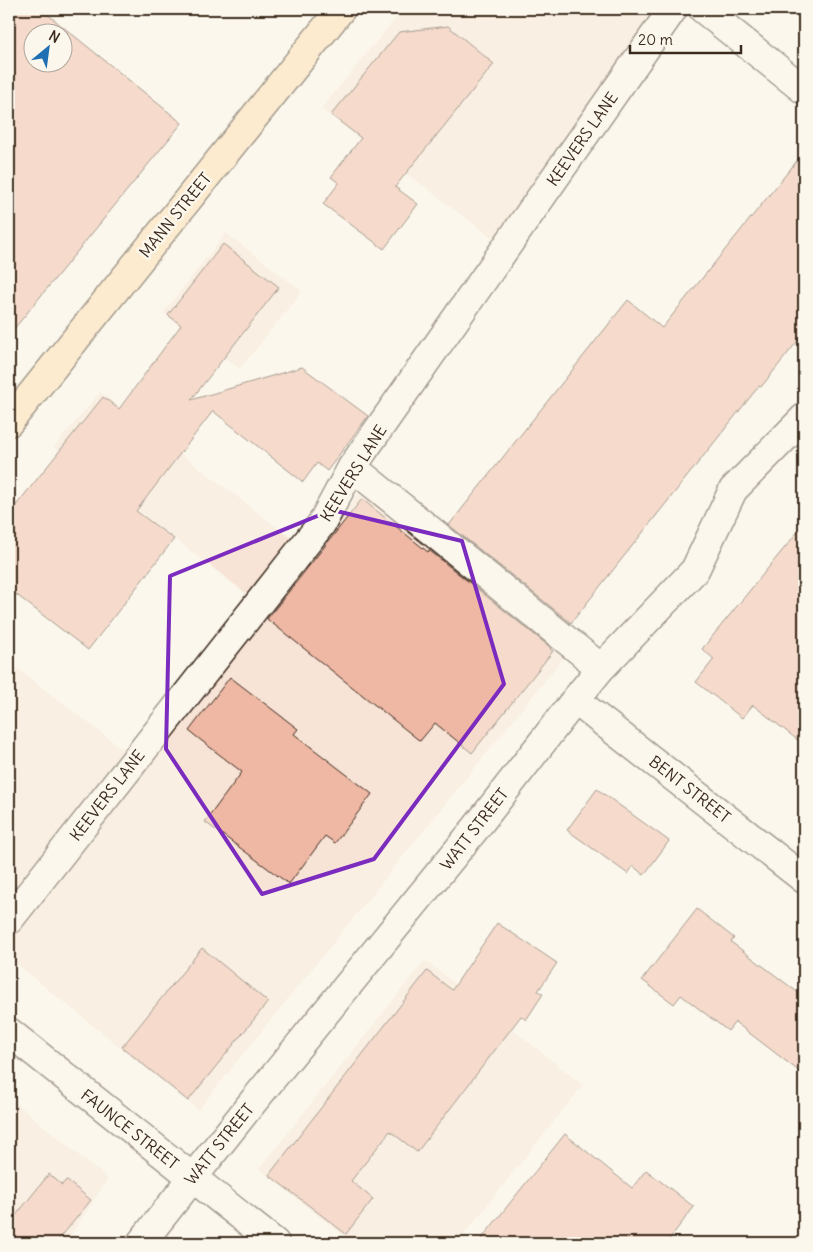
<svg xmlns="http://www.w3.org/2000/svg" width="813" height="1252" font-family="Delius,sans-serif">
<rect width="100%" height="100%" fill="#fbf7ec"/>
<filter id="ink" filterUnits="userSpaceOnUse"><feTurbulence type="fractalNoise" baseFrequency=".02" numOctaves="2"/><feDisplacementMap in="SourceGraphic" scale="10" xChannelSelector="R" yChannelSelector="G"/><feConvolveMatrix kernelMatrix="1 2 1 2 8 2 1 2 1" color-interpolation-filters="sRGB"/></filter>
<g filter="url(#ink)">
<path fill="#f7e4d6" d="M 403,9 L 641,9 L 652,17 L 495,240 L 321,109 Z
M 226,233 L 302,291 L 240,369 L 163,313 Z
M 100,392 L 291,538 L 247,594 L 54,447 Z
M 362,490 L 565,656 L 198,1110 L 9,958 L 9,938 Z
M 9,662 L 124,750 L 9,895 Z
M 425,960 L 583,1085 L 457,1243 L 353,1243 L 259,1169 Z
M 9,1097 L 108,1179 L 66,1243 L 9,1243 Z"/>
<path fill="#efb8a4" stroke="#3b2a1e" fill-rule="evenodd" d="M 9,9 L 41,9 L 182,123 L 9,335 ZM 32,32 L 62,32 L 62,62 L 32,62 Z
M 448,26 L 494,64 L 395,187 L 418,204 L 384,249 L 323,204 L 339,183 L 331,177 L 361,138 L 331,115 L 399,32 Z
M 804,152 L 804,333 L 761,387 L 759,386 L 571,623 L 449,525 L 628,300 L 662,328 Z
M 223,244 L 279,287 L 191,400 L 302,367 L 368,416 L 327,471 L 317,463 L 303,482 L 213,411 L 136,511 L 174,539 L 88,650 L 9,589 L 9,514 L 103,397 L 119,409 L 181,325 L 168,315 Z
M 362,499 L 428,552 L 429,550 L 551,648 L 550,649 L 553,651 L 472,753 L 435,723 L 420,741 L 267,619 Z
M 804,524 L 804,745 L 753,705 L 742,718 L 696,682 L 714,659 L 702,649 Z
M 230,677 L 298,729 L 294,734 L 372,794 L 335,843 L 325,836 L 289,884 L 205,822 L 242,772 L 189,731 Z
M 597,789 L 669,841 L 644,875 L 633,866 L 628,874 L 567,830 Z
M 697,909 L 734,938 L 731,942 L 804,997 L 804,1075 L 735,1022 L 728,1031 L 681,995 L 674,1004 L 642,980 Z
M 497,923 L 557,963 L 538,991 L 543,994 L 526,1020 L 521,1016 L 417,1152 L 390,1131 L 351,1181 L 373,1199 L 346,1234 L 269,1175 L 427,971 L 452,990 Z
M 202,948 L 268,1002 L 188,1101 L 122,1047 Z
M 565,1134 L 632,1188 L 646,1170 L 694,1207 L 666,1243 L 478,1243 Z
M 49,1174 L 62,1185 L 66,1180 L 91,1200 L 56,1243 L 9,1243 L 9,1224 Z"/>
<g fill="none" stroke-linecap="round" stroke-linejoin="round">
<defs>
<path id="minor" d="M 703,9 L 804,90
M 352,467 L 601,668
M 575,700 L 804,879
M 9,920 L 322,523 L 352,467 L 673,9
M 9,1032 L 275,1243
M 141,1243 L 248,1108 L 475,829 L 575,700 L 601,668 L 695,570 L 733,490 L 804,418"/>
<path id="major" d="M 9,422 L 341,9"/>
</defs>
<use href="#minor" stroke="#3b2a1e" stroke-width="31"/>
<use href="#major" stroke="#3b2a1e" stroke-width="31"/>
<use href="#minor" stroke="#fbf7ec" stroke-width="28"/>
<use href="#major" stroke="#fddcac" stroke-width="28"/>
</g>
</g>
<path d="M0 0H813V1252H0ZM 332,510 L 462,541 L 504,684 L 374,859 L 262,894 L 166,749 L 170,576 Z" fill="#fbf7ec" fill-opacity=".55" fill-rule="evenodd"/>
<path fill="none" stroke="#7b2cbf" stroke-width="4" stroke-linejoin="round" d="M 332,510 L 462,541 L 504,684 L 374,859 L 262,894 L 166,749 L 170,576 Z"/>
<g text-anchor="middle" stroke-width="5" stroke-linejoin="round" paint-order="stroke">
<g font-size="16" fill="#3b2a1e" stroke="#fbf7ec">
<text transform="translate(582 139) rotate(-55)" y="6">KEEVERS LANE</text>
<text transform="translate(175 215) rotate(-51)" y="6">MANN STREET</text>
<text transform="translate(353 473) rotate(-58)" y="6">KEEVERS LANE</text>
<text transform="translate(690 789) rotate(38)" y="6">BENT STREET</text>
<text transform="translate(107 795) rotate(-52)" y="6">KEEVERS LANE</text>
<text transform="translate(474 829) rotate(-52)" y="6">WATT STREET</text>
<text transform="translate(130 1129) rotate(38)" y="6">FAUNCE STREET</text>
<text transform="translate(219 1144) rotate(-51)" y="6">WATT STREET</text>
</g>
</g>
<rect width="813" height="1252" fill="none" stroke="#fbf7ec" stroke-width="30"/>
<rect x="15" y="15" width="783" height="1222" fill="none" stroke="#3b2a1e" stroke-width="2" filter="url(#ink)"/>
<g transform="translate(48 48) rotate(29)"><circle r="24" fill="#fbf7ec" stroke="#aea59a"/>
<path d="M0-4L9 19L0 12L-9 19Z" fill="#1f6fb2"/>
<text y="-8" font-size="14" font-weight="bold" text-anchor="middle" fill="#3b2a1e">N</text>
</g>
<path d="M630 45v8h111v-8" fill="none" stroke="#3b2a1e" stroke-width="2.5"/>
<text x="638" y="45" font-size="15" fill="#3b2a1e" stroke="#fbf7ec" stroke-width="4" paint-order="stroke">20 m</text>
</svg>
